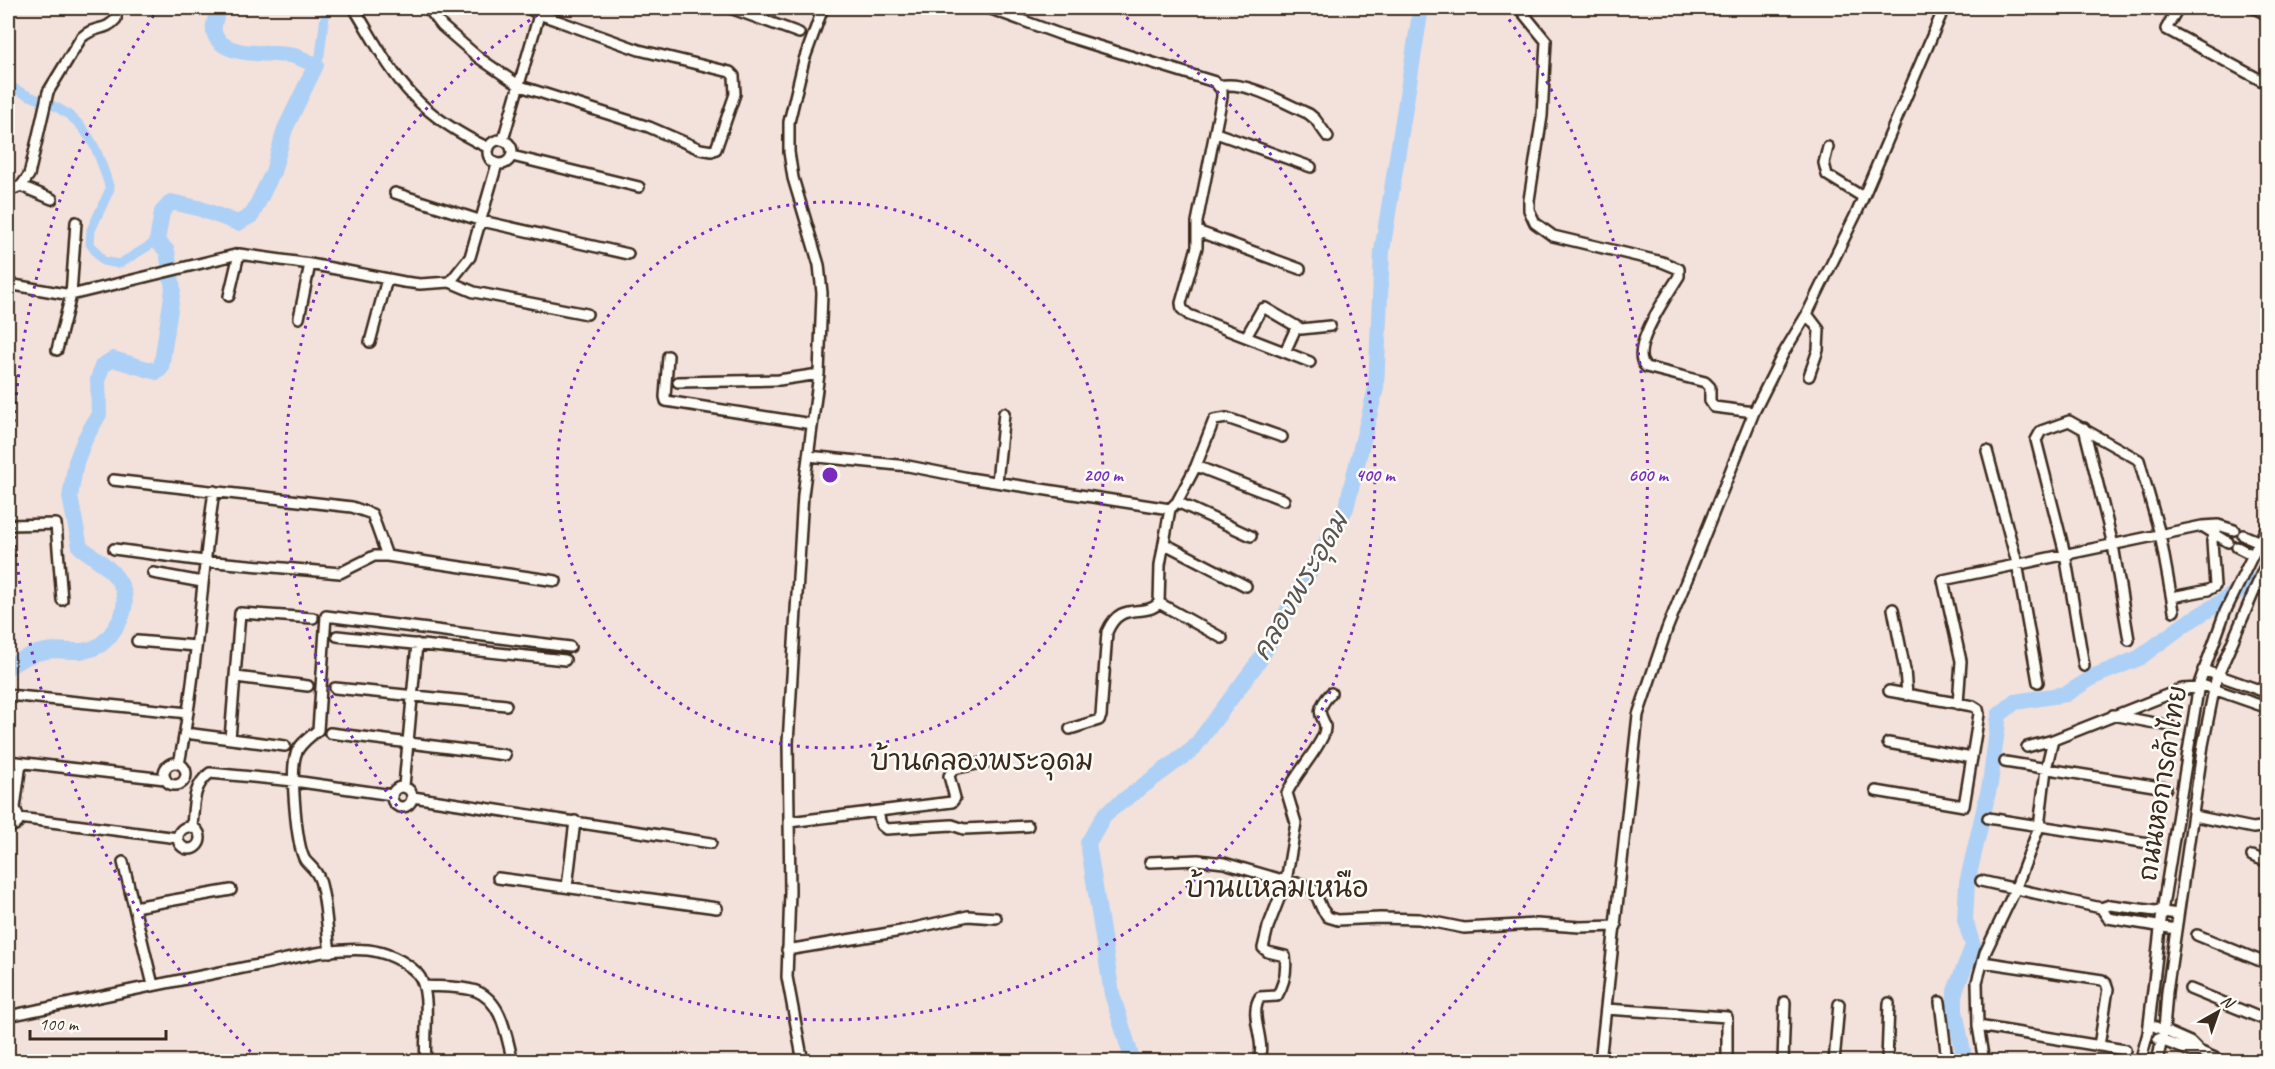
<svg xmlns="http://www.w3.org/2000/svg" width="2275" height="1069" font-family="Caveat,'Playpen Sans Thai',sans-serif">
<rect width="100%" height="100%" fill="#f3e1db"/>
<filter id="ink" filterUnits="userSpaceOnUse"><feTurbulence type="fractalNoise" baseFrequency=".0167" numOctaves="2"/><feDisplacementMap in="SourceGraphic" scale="12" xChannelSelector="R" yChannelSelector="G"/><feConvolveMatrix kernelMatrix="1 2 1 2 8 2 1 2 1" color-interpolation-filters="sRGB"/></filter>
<g filter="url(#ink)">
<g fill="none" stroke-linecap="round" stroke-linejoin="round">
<path stroke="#add1f6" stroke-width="9" d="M 316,65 L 320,55 L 326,8
M 8,84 C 22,96 42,99 58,108 C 90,125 100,156 110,189 L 91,230 L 90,244 L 103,261 L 119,264 L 157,241"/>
<path stroke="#add1f6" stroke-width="16" d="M 8,667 C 20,660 31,653 46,651 C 65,648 82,656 100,645 C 109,639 115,629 120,620 C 137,585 105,564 80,547 L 70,497 L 76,462 L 85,439 L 99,414 L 98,380 L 102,366 L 113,359 L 157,372 L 161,368 L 173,289 L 167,251 L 157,241 L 162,212 L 171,202 L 198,208 L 238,223 L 252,215 L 273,172 L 285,129 L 316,65 C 309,62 301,58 294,56 C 274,51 225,59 215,35 C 211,26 217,16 219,8
M 1133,1062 L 1112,994 L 1088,843 L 1105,814 L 1193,749 L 1259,661 L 1346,508 L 1376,388 L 1382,251 L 1421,8
M 1965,1062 L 1955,1011 L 1955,991 L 1973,946 L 1965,920 L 1967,883 L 1990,784 L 1999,715 L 2015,702 L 2066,694 L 2095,676 L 2139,658 L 2185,624 L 2268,573"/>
<defs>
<path id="minor" d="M 354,8 C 372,37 389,71 413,96 C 434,118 461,135 489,148
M 428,8 L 442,26 L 479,58 L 520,86 L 649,127 L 700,149 L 712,151 L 716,149 L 735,94 L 734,76 L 730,72 L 639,50 L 539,14 L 528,8
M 730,8 L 799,33
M 988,8 L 1062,35 L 1215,82 L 1222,91 L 1222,97 L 1197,222 L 1197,247 L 1181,303 L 1182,309 L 1189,315 L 1310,362
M 1519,8 L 1546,41 L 1542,116 L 1529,200 L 1529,210 L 1535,223 L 1553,236 L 1662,262 L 1679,269 L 1679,276 C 1669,293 1627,351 1646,367 L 1705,382 L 1710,387 L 1710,401 L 1714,407 L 1754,412
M 2178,8 L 2166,29 L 2268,84
M 2254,8 L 2268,15
M 1219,86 C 1246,80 1284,103 1309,114 L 1315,119 L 1328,137
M 1216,133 L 1311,167
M488 152a12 12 0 1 1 24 0a12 12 0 1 1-24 0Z
M 503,140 L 541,8
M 1828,147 L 1824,163 L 1827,175 L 1863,197
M 512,156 L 639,187
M 21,186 L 52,199
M 8,191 L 21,186 L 29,175 L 48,92 L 81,38 C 94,25 105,32 116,19 L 116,8
M 395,193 L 482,221 L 628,254
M 1197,231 L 1300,269
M 8,232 L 8,211
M 450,282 L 474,292 L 587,314
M 8,284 L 71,295 L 239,254 L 310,264 L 404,282 L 420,284 L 450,282 L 470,257 L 497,164
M 229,296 L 239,254
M 1807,314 L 1819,330 L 1818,350 L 1809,376
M 299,318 L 310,264
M 1246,337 L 1262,309 L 1265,308 L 1301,329 L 1330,326
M 370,342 L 387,279
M 57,350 L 71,295 L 76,222
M 1285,352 L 1296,328
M 668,356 L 665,397 L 666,401 L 812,424
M 678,382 L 779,380 L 819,374
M 2084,428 L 2113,545 L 2129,640
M 1987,451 L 2017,563 L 2038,682
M 808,456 L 908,466 L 969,478 L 1170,509
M 1196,466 L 1284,500
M 113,480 L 352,507 L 372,514 L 387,556
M 997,482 L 1004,413
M 1177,502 L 1251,536
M 8,525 L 56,524 L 62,600
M 2243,535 L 2260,542
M 2228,542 L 2202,526 L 2218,525 L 2234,530
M 1165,544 L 1246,586
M 2237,547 L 2253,555
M 114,549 L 204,561 L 340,573 L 374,556 L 387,556 L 556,581
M 153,573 L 202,582
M 2172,597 L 2208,590 L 2215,586 L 2212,541 L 2218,525
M 1159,603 L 1222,638
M 1893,609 L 1905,670 L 1907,695
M 337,636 L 565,660
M 137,641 L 196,646
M 2084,666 L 2065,554 L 2036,440 L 2041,431 L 2069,421 L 2139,460 L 2160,534 L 2174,611
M 2203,670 L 2268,693
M 236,677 L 308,686
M 2199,684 L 2268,708
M 335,688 L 506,705
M 8,695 L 188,713
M 1958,704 L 1961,661 L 1943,580 L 2202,526
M 2113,715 L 2170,726
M 1070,729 L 1099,720 L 1101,716 L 1107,632 C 1121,599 1143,619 1159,603 L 1160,565 L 1170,509 L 1177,502 L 1196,466 L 1214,420 L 1227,418 L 1282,437
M 185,733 L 285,746
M 330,733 L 505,755
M 230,739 L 240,613 L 313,618
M 1888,743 L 1972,758
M 2027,747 L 2053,740
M 8,761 L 165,779
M 2005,762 L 2166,788
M164 774a11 11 0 1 1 22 0a11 11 0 1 1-22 0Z
M 179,764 C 197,674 201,582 214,491
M 404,786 L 417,644
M392 797a10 10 0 1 1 20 0a10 10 0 1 1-20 0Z
M 1876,791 L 1964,806 L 1979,714 L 1978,709 L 1973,706 L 1889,691
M 413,797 L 711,843
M 8,806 L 15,808 L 19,818 L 17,824 L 8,828
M 15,808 L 21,763
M 878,812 L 881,825 L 886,829 L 952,825 L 964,829 L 1028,826
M 2194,816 L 2253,828 L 2268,826
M 19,818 L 178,838
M 1988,818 L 2155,844
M 789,822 L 952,802 L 955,798 L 949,776 L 953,769 L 991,761
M 192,827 C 194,806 192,786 210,773 L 294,781 L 392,795
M178 838a11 11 0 1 1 22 0a11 11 0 1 1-22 0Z
M 2252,856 L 2268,862
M 123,862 L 153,985
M 1150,862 L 1198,860 L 1224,863 L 1286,881 L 1302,884 L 1314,890 L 1322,909 L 1328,917 L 1338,920 L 1380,918 L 1419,919 L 1464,928 L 1537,924 L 1580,927 L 1616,926
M 498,878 L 717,908
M 1981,881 L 2101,908 L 2110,905 L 2178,914
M 567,887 L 575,821
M 134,907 L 231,890
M 2101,908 L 2108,918 L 2176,929
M 2197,935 L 2268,964
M 787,950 L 901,931 L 968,916 L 996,918
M 330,952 C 327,933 326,894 319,878 C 316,870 310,866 305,860 C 296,845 290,770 296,754 C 299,744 310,737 318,730 L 326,616 L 570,647
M 1983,962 L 2102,980 L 2106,983 L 2108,989 L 2099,1046
M 425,986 C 441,987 461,986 476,991 C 502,1001 506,1035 512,1058 L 515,1062
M 2190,989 L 2268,1021
M 1940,1002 L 1946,1052 L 1951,1062
M 1606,1009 L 1727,1017 L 1727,1062
M 8,1016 C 91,999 175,980 259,965 C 294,958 332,947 368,950 C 385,952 404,960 417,973 C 433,990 423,1038 426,1062
M 2149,1024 L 2190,1042 L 2199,1051 L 2224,1062
M 1978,1026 L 2125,1050
M 2158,1039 L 2190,1051 L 2199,1051
M 803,1062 L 787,977 L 790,892 L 788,743 L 803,495 L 819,374 L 822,293 L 819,265 L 793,178 L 789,152 L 789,122 L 804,60 L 823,8
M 1256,1062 L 1259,1060 C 1266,1040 1248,1015 1260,997 L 1277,996 C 1284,984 1287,969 1285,956 L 1268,952 L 1263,948 L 1268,927 L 1286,881 L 1296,823 L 1287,793 C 1296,773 1313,757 1323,736 C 1332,715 1307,720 1331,693
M 1600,1062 L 1638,715 L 1667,629 L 1754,412 L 1783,354 L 1807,314 L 1857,212 L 1944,8
M 1783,1062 L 1785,1002
M 1834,1062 L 1839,1004
M 1887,1062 L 1889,1003
M 1984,1062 L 1978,1026 L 1977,982 L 1985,953 L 2015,890 L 2039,827 L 2046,769 L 2053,740 L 2182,689 L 2199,688
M 2140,1062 L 2148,1033 L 2162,912 L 2199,684 L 2225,612 L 2268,524
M 2157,1062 L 2164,1030 L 2167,992 L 2203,745 L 2216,680 L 2268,559"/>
</defs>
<use href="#minor" stroke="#3b2a1e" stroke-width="14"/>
<use href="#minor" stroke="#fdfcf7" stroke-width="9"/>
</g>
</g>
<g fill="none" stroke="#7b2cbf" stroke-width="3" stroke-dasharray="3 6">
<circle cx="830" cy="475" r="273"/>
<path d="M1111 8A545 545 0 1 1 549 8"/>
<path d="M257 1058A818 818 0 0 1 156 12M1504 12A818 818 0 0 1 1403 1058"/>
</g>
<g text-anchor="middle" stroke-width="5" stroke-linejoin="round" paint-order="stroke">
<g font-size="26" fill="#3b2a1e" stroke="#fdfcf7">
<text transform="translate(2162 783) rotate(-81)" y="9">ถนนหอการค้าไทย</text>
</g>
<g font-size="27" font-style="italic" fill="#585454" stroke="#fdfcf7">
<text transform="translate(1300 586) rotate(-60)" y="9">คลองพระอุดม</text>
</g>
<g font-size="28" fill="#3b2a1e" stroke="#fdfcf7">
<text x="982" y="770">บ้านคลองพระอุดม</text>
<text x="1277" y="897">บ้านแหลมเหนือ</text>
</g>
</g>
<circle cx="830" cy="475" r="9" fill="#7b2cbf" stroke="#fdfcf7" stroke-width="3"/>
<g font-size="18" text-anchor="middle" font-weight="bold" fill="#7b2cbf" stroke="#fdfcf7" stroke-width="5" stroke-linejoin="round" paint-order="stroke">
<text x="1103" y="481">200 m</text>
<text x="1375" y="481">400 m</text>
<text x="1648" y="481">600 m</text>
</g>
<rect width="2275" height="1069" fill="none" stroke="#fdfcf7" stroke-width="30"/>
<rect x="15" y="15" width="2245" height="1039" fill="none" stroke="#3b2a1e" stroke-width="2" filter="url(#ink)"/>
<g transform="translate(2218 1012) rotate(40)" stroke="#fdfcf7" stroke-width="4.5" paint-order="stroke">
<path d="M0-4.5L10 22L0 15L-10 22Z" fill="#3b2a1e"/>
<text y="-9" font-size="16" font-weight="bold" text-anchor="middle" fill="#3b2a1e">N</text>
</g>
<path d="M30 1030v9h136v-9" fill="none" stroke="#3b2a1e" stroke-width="3"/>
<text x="39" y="1030" font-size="18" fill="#3b2a1e" stroke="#fdfcf7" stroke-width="4.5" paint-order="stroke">100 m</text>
</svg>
